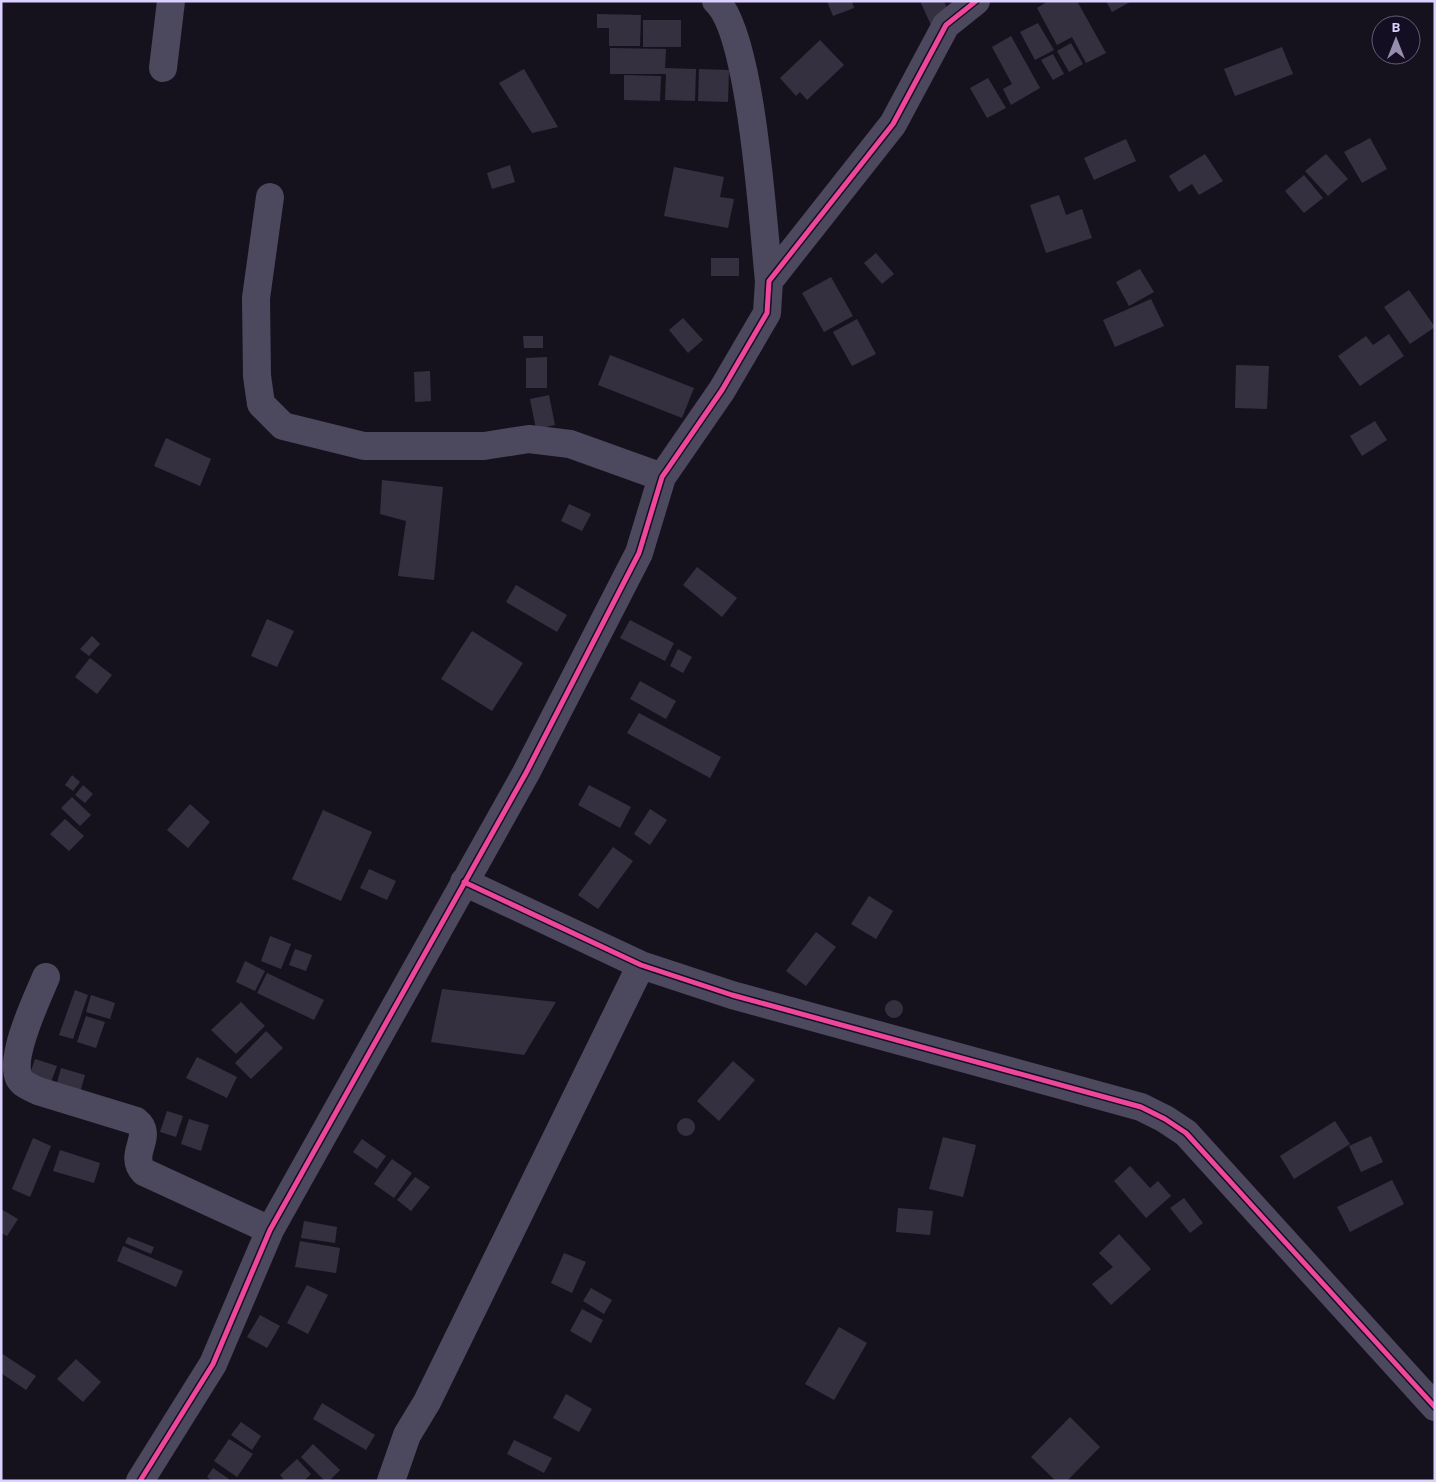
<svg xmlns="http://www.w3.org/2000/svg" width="1436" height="1482" font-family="Barlow,sans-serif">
<rect width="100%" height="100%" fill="#16121d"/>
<path fill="#353040" d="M 827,1 L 852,1 L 854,8 L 833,16 Z
M 920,1 L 944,1 L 950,16 L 931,25 Z
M 1048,1 L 1077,1 L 1106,53 L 1086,63 L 1072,37 L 1057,45 L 1037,8 Z
M 1106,1 L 1132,1 L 1112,12 Z
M 597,14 L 641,15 L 640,46 L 609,46 L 609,28 L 597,28 Z
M 643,20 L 681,20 L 681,47 L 643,47 Z
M 1038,23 L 1054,50 L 1035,60 L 1020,32 Z
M 1011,36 L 1040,88 L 1011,105 L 1003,89 L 1012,84 L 992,47 Z
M 820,40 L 844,65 L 807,100 L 800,92 L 796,96 L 780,78 Z
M 1071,43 L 1083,64 L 1069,72 L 1057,51 Z
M 1282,47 L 1293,74 L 1235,96 L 1224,69 Z
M 610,48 L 666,49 L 665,68 L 696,69 L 695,101 L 665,100 L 666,74 L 610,74 Z
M 1053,54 L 1064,74 L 1053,80 L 1041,60 Z
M 524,69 L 558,127 L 532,133 L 499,83 Z
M 699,69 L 729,70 L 728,102 L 698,101 Z
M 624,75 L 661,76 L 660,101 L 624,100 Z
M 988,78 L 1006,108 L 987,118 L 970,88 Z
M 1370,138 L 1387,169 L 1362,183 L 1344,152 Z
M 1126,139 L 1136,161 L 1094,180 L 1084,158 Z
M 1205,154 L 1223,181 L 1199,195 L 1192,184 L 1179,192 L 1169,176 Z
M 1326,154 L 1348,179 L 1328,196 L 1305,171 Z
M 510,165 L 515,182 L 492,189 L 487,173 Z
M 674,167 L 724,177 L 720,197 L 734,199 L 728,228 L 664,216 Z
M 1304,175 L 1323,198 L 1304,213 L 1285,191 Z
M 1059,195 L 1066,215 L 1082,209 L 1092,238 L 1046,253 L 1030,205 Z
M 876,253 L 894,274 L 882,284 L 864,263 Z
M 711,258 L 739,258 L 739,276 L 711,276 Z
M 1140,269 L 1154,292 L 1129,306 L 1116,282 Z
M 831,277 L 853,316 L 824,332 L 802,293 Z
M 1409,290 L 1435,327 L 1410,344 L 1384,307 Z
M 1151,299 L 1164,326 L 1115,347 L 1103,320 Z
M 683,318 L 703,340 L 688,353 L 669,330 Z
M 857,319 L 876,354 L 852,366 L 833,332 Z
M 1389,334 L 1404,356 L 1360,386 L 1338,356 L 1366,336 L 1373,345 Z
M 523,336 L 543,336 L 543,348 L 524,348 Z
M 610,355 L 694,388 L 682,418 L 598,385 Z
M 547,357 L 547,388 L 526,388 L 526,358 Z
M 1236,365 L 1269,366 L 1267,409 L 1235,408 Z
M 430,371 L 431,401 L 415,402 L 414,372 Z
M 549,395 L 555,425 L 536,429 L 530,399 Z
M 1375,421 L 1387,440 L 1362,456 L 1350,436 Z
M 166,438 L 211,459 L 200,486 L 154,466 Z
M 382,480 L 443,487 L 434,580 L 398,576 L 406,521 L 380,514 Z
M 569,504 L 591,514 L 582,531 L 561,521 Z
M 697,567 L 737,598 L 722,617 L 683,585 Z
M 516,585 L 567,615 L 557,632 L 506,602 Z
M 267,619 L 294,631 L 277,667 L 251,656 Z
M 630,620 L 674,643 L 665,661 L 620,638 Z
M 472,631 L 523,663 L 492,711 L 441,679 Z
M 92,636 L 100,644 L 89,656 L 80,649 Z
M 678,649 L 692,657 L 683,673 L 670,666 Z
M 90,658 L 112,675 L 97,694 L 75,677 Z
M 640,681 L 676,701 L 666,719 L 630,699 Z
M 639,713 L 721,757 L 710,778 L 627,733 Z
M 72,775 L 80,782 L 73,791 L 65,785 Z
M 83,785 L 93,794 L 85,803 L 75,795 Z
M 589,785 L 631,807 L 620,828 L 578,805 Z
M 72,797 L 91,815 L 80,826 L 61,808 Z
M 190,804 L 210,822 L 188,848 L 167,830 Z
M 650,809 L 667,820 L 650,845 L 634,834 Z
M 323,810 L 372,832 L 341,901 L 292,879 Z
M 65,819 L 84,836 L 69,851 L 50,834 Z
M 613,847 L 633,861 L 598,909 L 578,895 Z
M 369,869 L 396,881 L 387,900 L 360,888 Z
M 869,896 L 893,911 L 876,939 L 851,924 Z
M 816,932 L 836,947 L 806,986 L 786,971 Z
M 270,936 L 291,944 L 281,969 L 261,961 Z
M 295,949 L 312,955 L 306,971 L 289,965 Z
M 245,961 L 265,971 L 255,991 L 236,982 Z
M 267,973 L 324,1000 L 314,1020 L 257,993 Z
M 442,989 L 556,1002 L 524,1055 L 431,1042 Z
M 75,990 L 88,995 L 73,1039 L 59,1035 Z
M 91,995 L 115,1003 L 110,1019 L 86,1012 Z
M885 1009a9 9 0 1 1 18 0a9 9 0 1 1-18 0Z
M 241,1002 L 265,1026 L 236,1054 L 211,1030 Z
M 86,1016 L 105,1022 L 96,1048 L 77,1042 Z
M 266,1031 L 283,1048 L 251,1079 L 235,1063 Z
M 197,1057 L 237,1077 L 227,1098 L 186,1078 Z
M 35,1059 L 57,1066 L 49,1087 L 28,1080 Z
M 733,1061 L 755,1080 L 719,1121 L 697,1101 Z
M 61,1068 L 85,1075 L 79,1096 L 55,1090 Z
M 167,1111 L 183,1116 L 176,1137 L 160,1132 Z
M677 1127a9 9 0 1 1 18 0a9 9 0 1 1-18 0Z
M 189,1119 L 209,1125 L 201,1151 L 181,1144 Z
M 1335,1121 L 1350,1144 L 1294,1179 L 1280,1156 Z
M 1371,1136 L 1383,1162 L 1361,1172 L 1349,1146 Z
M 943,1137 L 976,1145 L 963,1197 L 929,1189 Z
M 33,1138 L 51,1146 L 30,1197 L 12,1189 Z
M 362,1139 L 386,1156 L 377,1169 L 353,1152 Z
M 60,1150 L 100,1163 L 94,1183 L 53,1171 Z
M 392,1159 L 412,1173 L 394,1198 L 374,1184 Z
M 1130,1166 L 1150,1188 L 1158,1181 L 1171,1196 L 1146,1218 L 1114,1181 Z
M 415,1177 L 430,1187 L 411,1211 L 397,1200 Z
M 1392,1180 L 1404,1204 L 1350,1232 L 1337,1207 Z
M 1184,1198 L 1203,1223 L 1190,1233 L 1170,1208 Z
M 898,1208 L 933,1211 L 930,1235 L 896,1232 Z
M 1,1209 L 18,1219 L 7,1236 L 1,1233 Z
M 304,1221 L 337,1227 L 335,1243 L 301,1238 Z
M 1119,1234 L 1151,1269 L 1111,1305 L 1092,1284 L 1113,1267 L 1099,1253 Z
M 128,1237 L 154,1247 L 151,1254 L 125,1243 Z
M 300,1241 L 340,1248 L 336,1273 L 295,1267 Z
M 123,1246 L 183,1271 L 176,1287 L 117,1261 Z
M 564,1253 L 586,1262 L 572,1293 L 551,1283 Z
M 307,1285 L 328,1295 L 308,1334 L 287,1323 Z
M 591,1288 L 612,1300 L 604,1314 L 583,1301 Z
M 582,1309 L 603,1320 L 591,1343 L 570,1331 Z
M 260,1315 L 280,1326 L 267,1348 L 247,1337 Z
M 839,1327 L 867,1343 L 834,1400 L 805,1384 Z
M 1,1353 L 36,1376 L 26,1390 L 1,1373 Z
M 76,1359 L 101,1382 L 83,1402 L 57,1379 Z
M 566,1394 L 592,1409 L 579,1432 L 553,1418 Z
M 322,1403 L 375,1435 L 366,1450 L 313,1419 Z
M 1070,1417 L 1100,1447 L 1067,1481 L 1056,1481 L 1031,1457 Z
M 241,1422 L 261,1436 L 252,1450 L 231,1435 Z
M 229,1439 L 253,1454 L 237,1477 L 214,1461 Z
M 514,1440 L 552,1458 L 544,1473 L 507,1454 Z
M 313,1444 L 340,1470 L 329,1481 L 325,1481 L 301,1457 Z
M 297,1459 L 311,1474 L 304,1481 L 285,1481 L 280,1475 Z
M 213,1468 L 229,1479 L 228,1481 L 213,1481 L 207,1477 Z"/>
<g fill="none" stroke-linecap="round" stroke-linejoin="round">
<path stroke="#4c485e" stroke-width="28" d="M 716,1 C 752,34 763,226 769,281
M 163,68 L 171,1
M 270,197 L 256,298 L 257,376 L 261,404 L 283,426 L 364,446 L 484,446 L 529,439 L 570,444 L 662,477
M 464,882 L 641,965 L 732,995 L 1141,1107 L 1165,1119 L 1186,1133 L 1435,1407
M 46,977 C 37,999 9,1056 19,1078 C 23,1085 30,1087 38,1091 L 136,1121 C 155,1136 127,1154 144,1172 L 270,1230
M 140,1481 L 213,1364 L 270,1230 L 526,773 L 639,553 L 662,477 L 722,390 L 767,313 L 769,281 L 893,124 L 946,25 L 976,1
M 391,1481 L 407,1435 L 427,1402 L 641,965"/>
<defs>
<path id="cycleway" d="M 464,882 L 641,965 L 732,995 L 1141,1107 L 1165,1119 L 1186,1133 L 1435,1407
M 140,1481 L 213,1364 L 270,1230 L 526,773 L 639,553 L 662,477 L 722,390 L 767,313 L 769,281 L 893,124 L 946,25 L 976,1"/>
</defs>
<use href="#cycleway" stroke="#140e22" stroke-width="8"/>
<use href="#cycleway" stroke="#ed469a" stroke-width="5"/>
</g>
<rect width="1436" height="1482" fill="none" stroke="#dcd0fe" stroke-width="5"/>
<g transform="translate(1396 40)"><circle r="24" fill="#140e22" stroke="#645c7a"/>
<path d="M0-4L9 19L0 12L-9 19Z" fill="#978eaf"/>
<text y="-8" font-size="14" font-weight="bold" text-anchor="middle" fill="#dcd0fe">B</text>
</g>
</svg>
